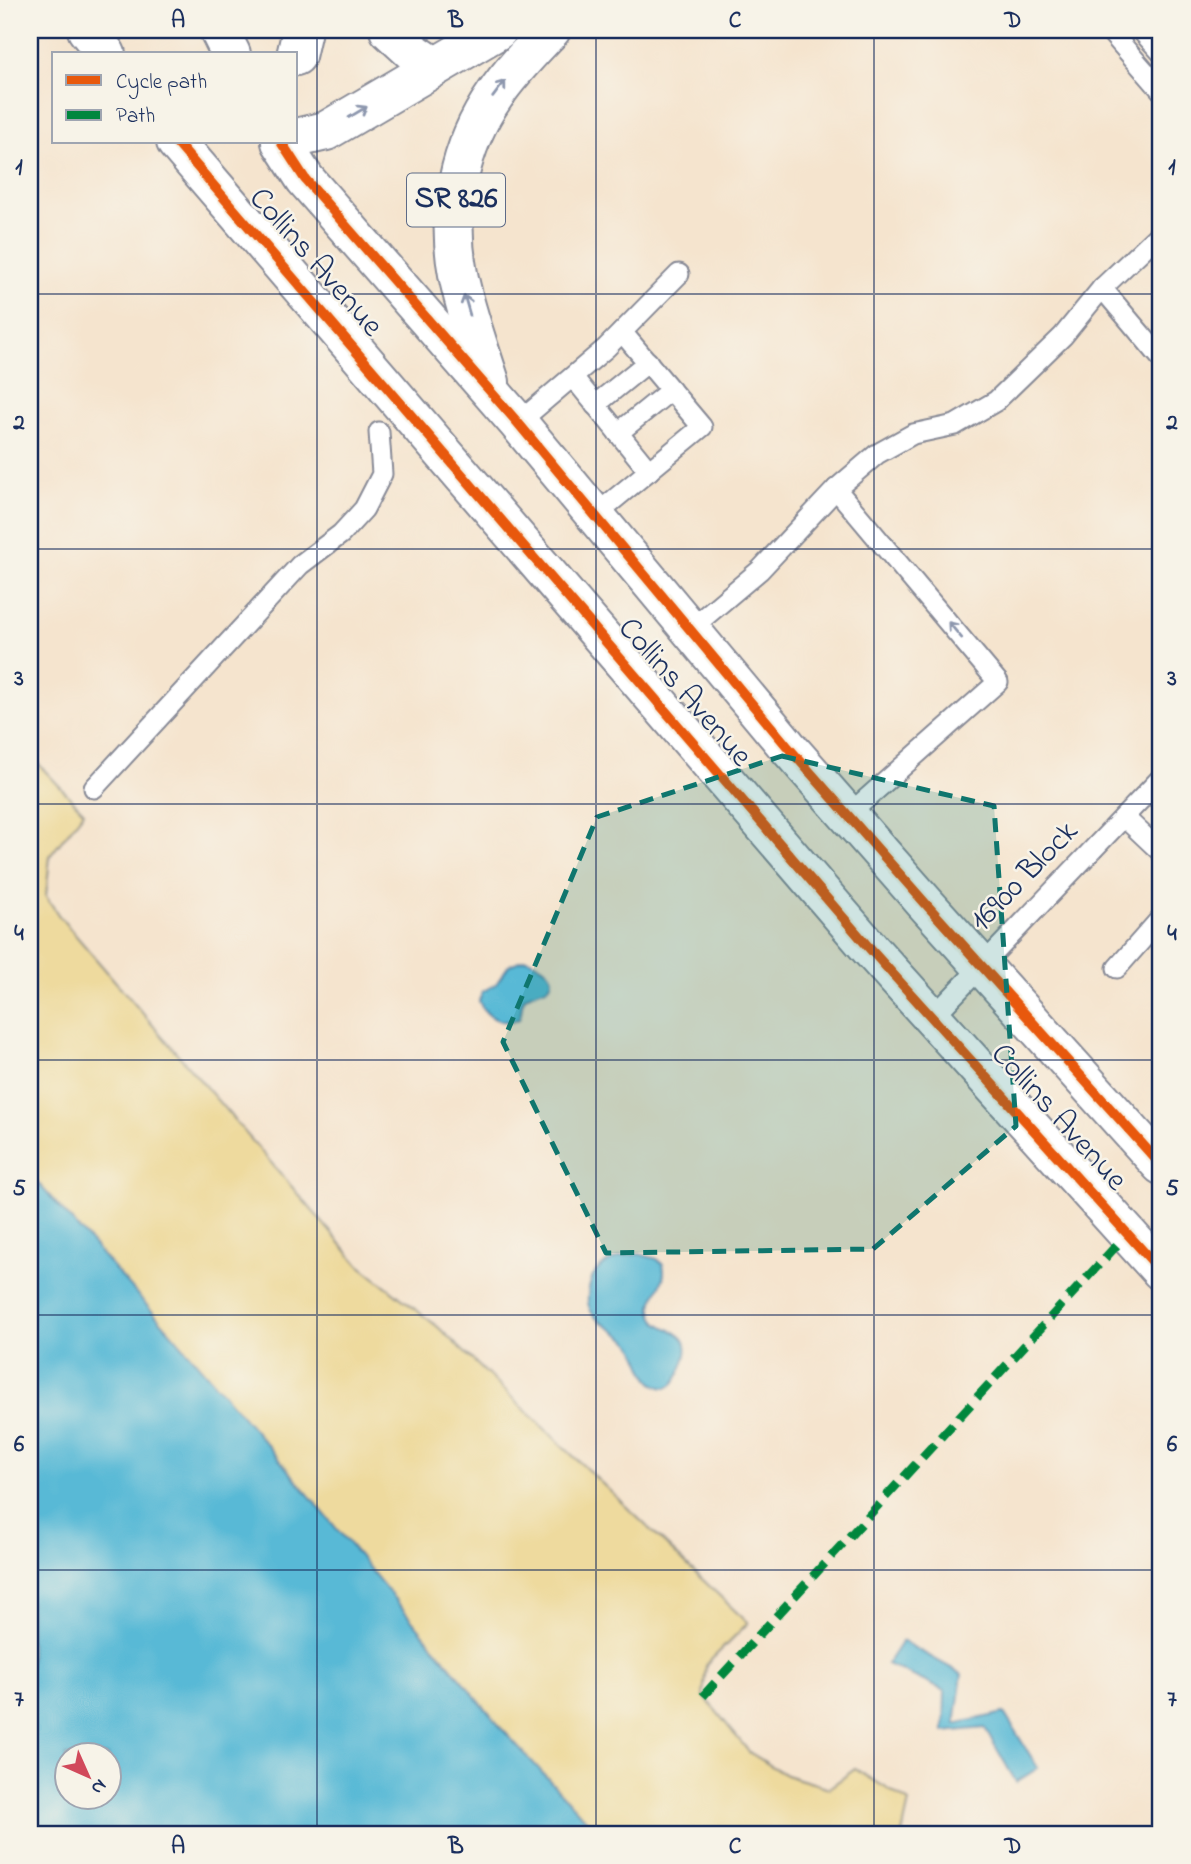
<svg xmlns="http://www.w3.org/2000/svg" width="1191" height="1864" font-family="'Indie Flower',sans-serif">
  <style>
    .sand { fill: #eeda9e; stroke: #84847e; stroke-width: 2 }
    .water { fill: #58b9d6; stroke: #3a749a; stroke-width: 2; fill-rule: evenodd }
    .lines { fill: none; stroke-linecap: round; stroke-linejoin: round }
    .service-casing { stroke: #888a96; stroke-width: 23 }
    .primary-casing { stroke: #888a96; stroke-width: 42 }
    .service { stroke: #fff; stroke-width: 19 }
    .primary { stroke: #fff; stroke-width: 38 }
    .quiet { stroke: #00873e; stroke-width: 9; stroke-dasharray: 18 9; stroke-linecap: butt }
    .cycleway-casing { stroke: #f7f3e8; stroke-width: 15 }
    .cycleway { stroke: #e8590c; stroke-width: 10 }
    .oneway { stroke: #8d97ae }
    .marked { fill: #0f766e; fill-opacity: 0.2; stroke: #0f766e; stroke-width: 5; stroke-dasharray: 14 9; stroke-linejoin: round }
    .grid { fill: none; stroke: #1b2f5e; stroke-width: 2; stroke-opacity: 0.55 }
    .labels { text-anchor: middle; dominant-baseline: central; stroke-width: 5; stroke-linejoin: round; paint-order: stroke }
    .shield { fill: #f7f3e8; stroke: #5d6a87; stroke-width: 2 }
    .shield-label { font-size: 30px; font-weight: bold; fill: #1b2f5e }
    .street-label { font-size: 32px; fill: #1b2f5e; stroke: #f7f3e8 }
    .neatline { fill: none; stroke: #1b2f5e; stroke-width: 2.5 }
    .grid-label { font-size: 23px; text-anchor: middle; font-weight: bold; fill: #1b2f5e }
  </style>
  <rect width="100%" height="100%" fill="#f7f3e8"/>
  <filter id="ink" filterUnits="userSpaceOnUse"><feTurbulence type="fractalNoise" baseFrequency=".0143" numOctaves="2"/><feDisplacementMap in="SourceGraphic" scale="14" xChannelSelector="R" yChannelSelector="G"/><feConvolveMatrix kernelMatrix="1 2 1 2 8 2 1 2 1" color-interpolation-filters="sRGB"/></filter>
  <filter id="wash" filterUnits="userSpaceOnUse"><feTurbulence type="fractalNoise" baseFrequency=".00686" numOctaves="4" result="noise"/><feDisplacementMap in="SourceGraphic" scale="28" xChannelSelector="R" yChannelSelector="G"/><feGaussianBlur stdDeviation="1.57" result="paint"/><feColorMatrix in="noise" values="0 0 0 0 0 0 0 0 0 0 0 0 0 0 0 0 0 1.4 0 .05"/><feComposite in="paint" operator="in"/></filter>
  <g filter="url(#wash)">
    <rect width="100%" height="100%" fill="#f5e4ce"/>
    <!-- sand -->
    <path class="sand" d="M 30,755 L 84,812 L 50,856 L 46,896 L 59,916 L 359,1265 L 438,1327 L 748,1623 L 706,1665 L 703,1695 L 749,1752 L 786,1775 L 829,1788 L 855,1769 L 909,1802 L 902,1834 L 599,1834 L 502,1729 L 279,1459 L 174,1336 L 30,1174 Z"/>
    <!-- water -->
    <g class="water">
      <path d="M 526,959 C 537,961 564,977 546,988 C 539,992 531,991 525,998 C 520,1004 523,1012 519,1019 C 503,1026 486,1018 479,1001 L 482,992 L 496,984 L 509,965 Z"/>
      <path d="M 30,1174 L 174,1336 L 279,1459 L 502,1729 L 599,1834 L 30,1834 ZM 66,1756 L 108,1756 L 108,1798 L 66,1798 Z"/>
      <path d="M 639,1254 L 657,1259 L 663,1265 C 668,1282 653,1291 652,1307 C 650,1338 702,1321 682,1367 C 678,1377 676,1385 666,1388 C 644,1386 644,1364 634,1348 C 621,1327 584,1325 588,1294 C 589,1287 591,1279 595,1273 C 606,1260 622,1255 639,1254 Z"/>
      <path d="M 902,1641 L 962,1674 L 955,1724 L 1004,1713 L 1038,1768 L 1016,1782 L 985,1728 L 944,1732 L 945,1691 L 887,1664 Z"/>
    </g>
  </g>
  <g filter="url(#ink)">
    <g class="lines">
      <!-- service casing -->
      <g class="service-casing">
        <g id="service">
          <path d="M 1109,30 L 1161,90"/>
          <path d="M 1141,30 L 1161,52"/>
          <path d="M 1161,232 L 1102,288 L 1161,358"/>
          <path d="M 573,377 L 649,471"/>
          <path d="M 595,405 L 648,362"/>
          <path d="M 518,423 L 606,348 L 679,274"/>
          <path d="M 618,433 L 671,390"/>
          <path d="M 836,489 L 998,682 L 848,815"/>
          <path d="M 594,516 L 702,427 L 622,332"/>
          <path d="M 689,630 L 760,570 L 836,489 L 877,454 L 913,434 L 955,425 L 996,401 L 1063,336 L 1102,288"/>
          <path d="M 94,788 L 300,565 L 341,534 L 364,509 L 382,474 L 379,432"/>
          <path d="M 1124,817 L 1161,852"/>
          <path d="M 1117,968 L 1161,918"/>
          <path d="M 932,1018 L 1161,778"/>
        </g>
      </g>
      <!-- primary casing -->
      <g class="primary-casing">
        <g id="primary">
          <path d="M 87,30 L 106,54"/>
          <path d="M 219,30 L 231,54"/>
          <path d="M 389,30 L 413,52 L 434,66"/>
          <path d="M 296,56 L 302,30"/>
          <path d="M 296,138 L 326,131 L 498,30"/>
          <path d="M 176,142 L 871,950 L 1161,1271"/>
          <path d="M 281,142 L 305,179 L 518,423 L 787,746 L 925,903 L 1161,1165"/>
          <path d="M 490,382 C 479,347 465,310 458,274 C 446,212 459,146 495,95 C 511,71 532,50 551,30"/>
        </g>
      </g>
      <!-- service -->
      <use href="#service" class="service"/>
      <!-- primary -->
      <use href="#primary" class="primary"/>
      <!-- quiet -->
      <path class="quiet" d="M 703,1696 L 1127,1234"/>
      <!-- cycleway casing -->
      <g class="cycleway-casing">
        <g id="cycleway">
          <path d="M 176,142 L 871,950 L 1161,1271"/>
          <path d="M 281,142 L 305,179 L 518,423 L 787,746 L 925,903 L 1161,1165"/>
        </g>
      </g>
      <!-- cycleway -->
      <use href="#cycleway" class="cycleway"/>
    </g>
    <!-- one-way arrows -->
    <defs><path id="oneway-shaft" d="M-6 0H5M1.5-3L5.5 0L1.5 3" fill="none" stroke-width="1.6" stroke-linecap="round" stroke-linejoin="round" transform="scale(1.75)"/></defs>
    <g class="oneway">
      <use href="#oneway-shaft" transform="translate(499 89) rotate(-53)"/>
      <use href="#oneway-shaft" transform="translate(358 112) rotate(-31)"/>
      <use href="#oneway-shaft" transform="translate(467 305) rotate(-106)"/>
      <use href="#oneway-shaft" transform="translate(955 630) rotate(-130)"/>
    </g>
  </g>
  <!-- marked area -->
  <path class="marked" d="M 782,756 L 994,806 L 1016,1126 L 873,1249 L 606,1253 L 503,1042 L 597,817 Z"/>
  <!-- grid -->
  <path class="grid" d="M 317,30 L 317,1834M 596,30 L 596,1834M 874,30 L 874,1834M 30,294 L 1161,294M 30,549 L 1161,549M 30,804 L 1161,804M 30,1060 L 1161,1060M 30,1315 L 1161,1315M 30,1570 L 1161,1570"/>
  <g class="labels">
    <!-- shield labels -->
    <rect class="shield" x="407" y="173.5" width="98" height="53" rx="5"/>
    <g class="shield-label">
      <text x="456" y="200">SR 826</text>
    </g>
    <!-- street labels -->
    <g class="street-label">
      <text transform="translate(315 263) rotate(49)">Collins Avenue</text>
      <text transform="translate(684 693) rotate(49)">Collins Avenue</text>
      <text transform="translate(1025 877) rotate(-46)">16900 Block</text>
      <text transform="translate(1058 1118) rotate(48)">Collins Avenue</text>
    </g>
  </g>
  <!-- margin -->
  <rect width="1191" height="1864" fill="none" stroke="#f7f3e8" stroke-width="77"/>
  <!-- legend -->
  <rect x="52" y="52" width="245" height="91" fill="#f7f3e8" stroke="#9fa5b1" stroke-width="2"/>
  <rect x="66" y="75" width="35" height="10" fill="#e8590c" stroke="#9fa5b1" stroke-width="2"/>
  <text x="116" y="88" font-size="21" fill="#1b2f5e">Cycle path</text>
  <rect x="66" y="110" width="35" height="10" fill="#00873e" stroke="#9fa5b1" stroke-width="2"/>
  <text x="116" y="122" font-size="21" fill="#1b2f5e">Path</text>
  <!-- north arrow -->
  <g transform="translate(88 1776) rotate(135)"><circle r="33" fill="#f7f3e8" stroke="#9fa5b1" stroke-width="2"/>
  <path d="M0-5L12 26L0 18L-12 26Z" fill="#d1495b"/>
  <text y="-10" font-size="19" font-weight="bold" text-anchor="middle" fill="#1b2f5e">N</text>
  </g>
  <rect x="38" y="38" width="1114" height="1788" class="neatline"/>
  <g class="grid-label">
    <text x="178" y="27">A</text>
    <text x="456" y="27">B</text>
    <text x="735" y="27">C</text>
    <text x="1013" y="27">D</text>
    <text x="19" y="174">1</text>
    <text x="1172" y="174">1</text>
    <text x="19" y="429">2</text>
    <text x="1172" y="429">2</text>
    <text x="19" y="685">3</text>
    <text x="1172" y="685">3</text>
    <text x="19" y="940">4</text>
    <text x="1172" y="940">4</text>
    <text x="19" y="1195">5</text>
    <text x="1172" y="1195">5</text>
    <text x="19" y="1451">6</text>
    <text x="1172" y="1451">6</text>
    <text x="19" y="1706">7</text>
    <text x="1172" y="1706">7</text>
    <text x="178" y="1853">A</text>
    <text x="456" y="1853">B</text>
    <text x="735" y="1853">C</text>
    <text x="1013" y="1853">D</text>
  </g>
</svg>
